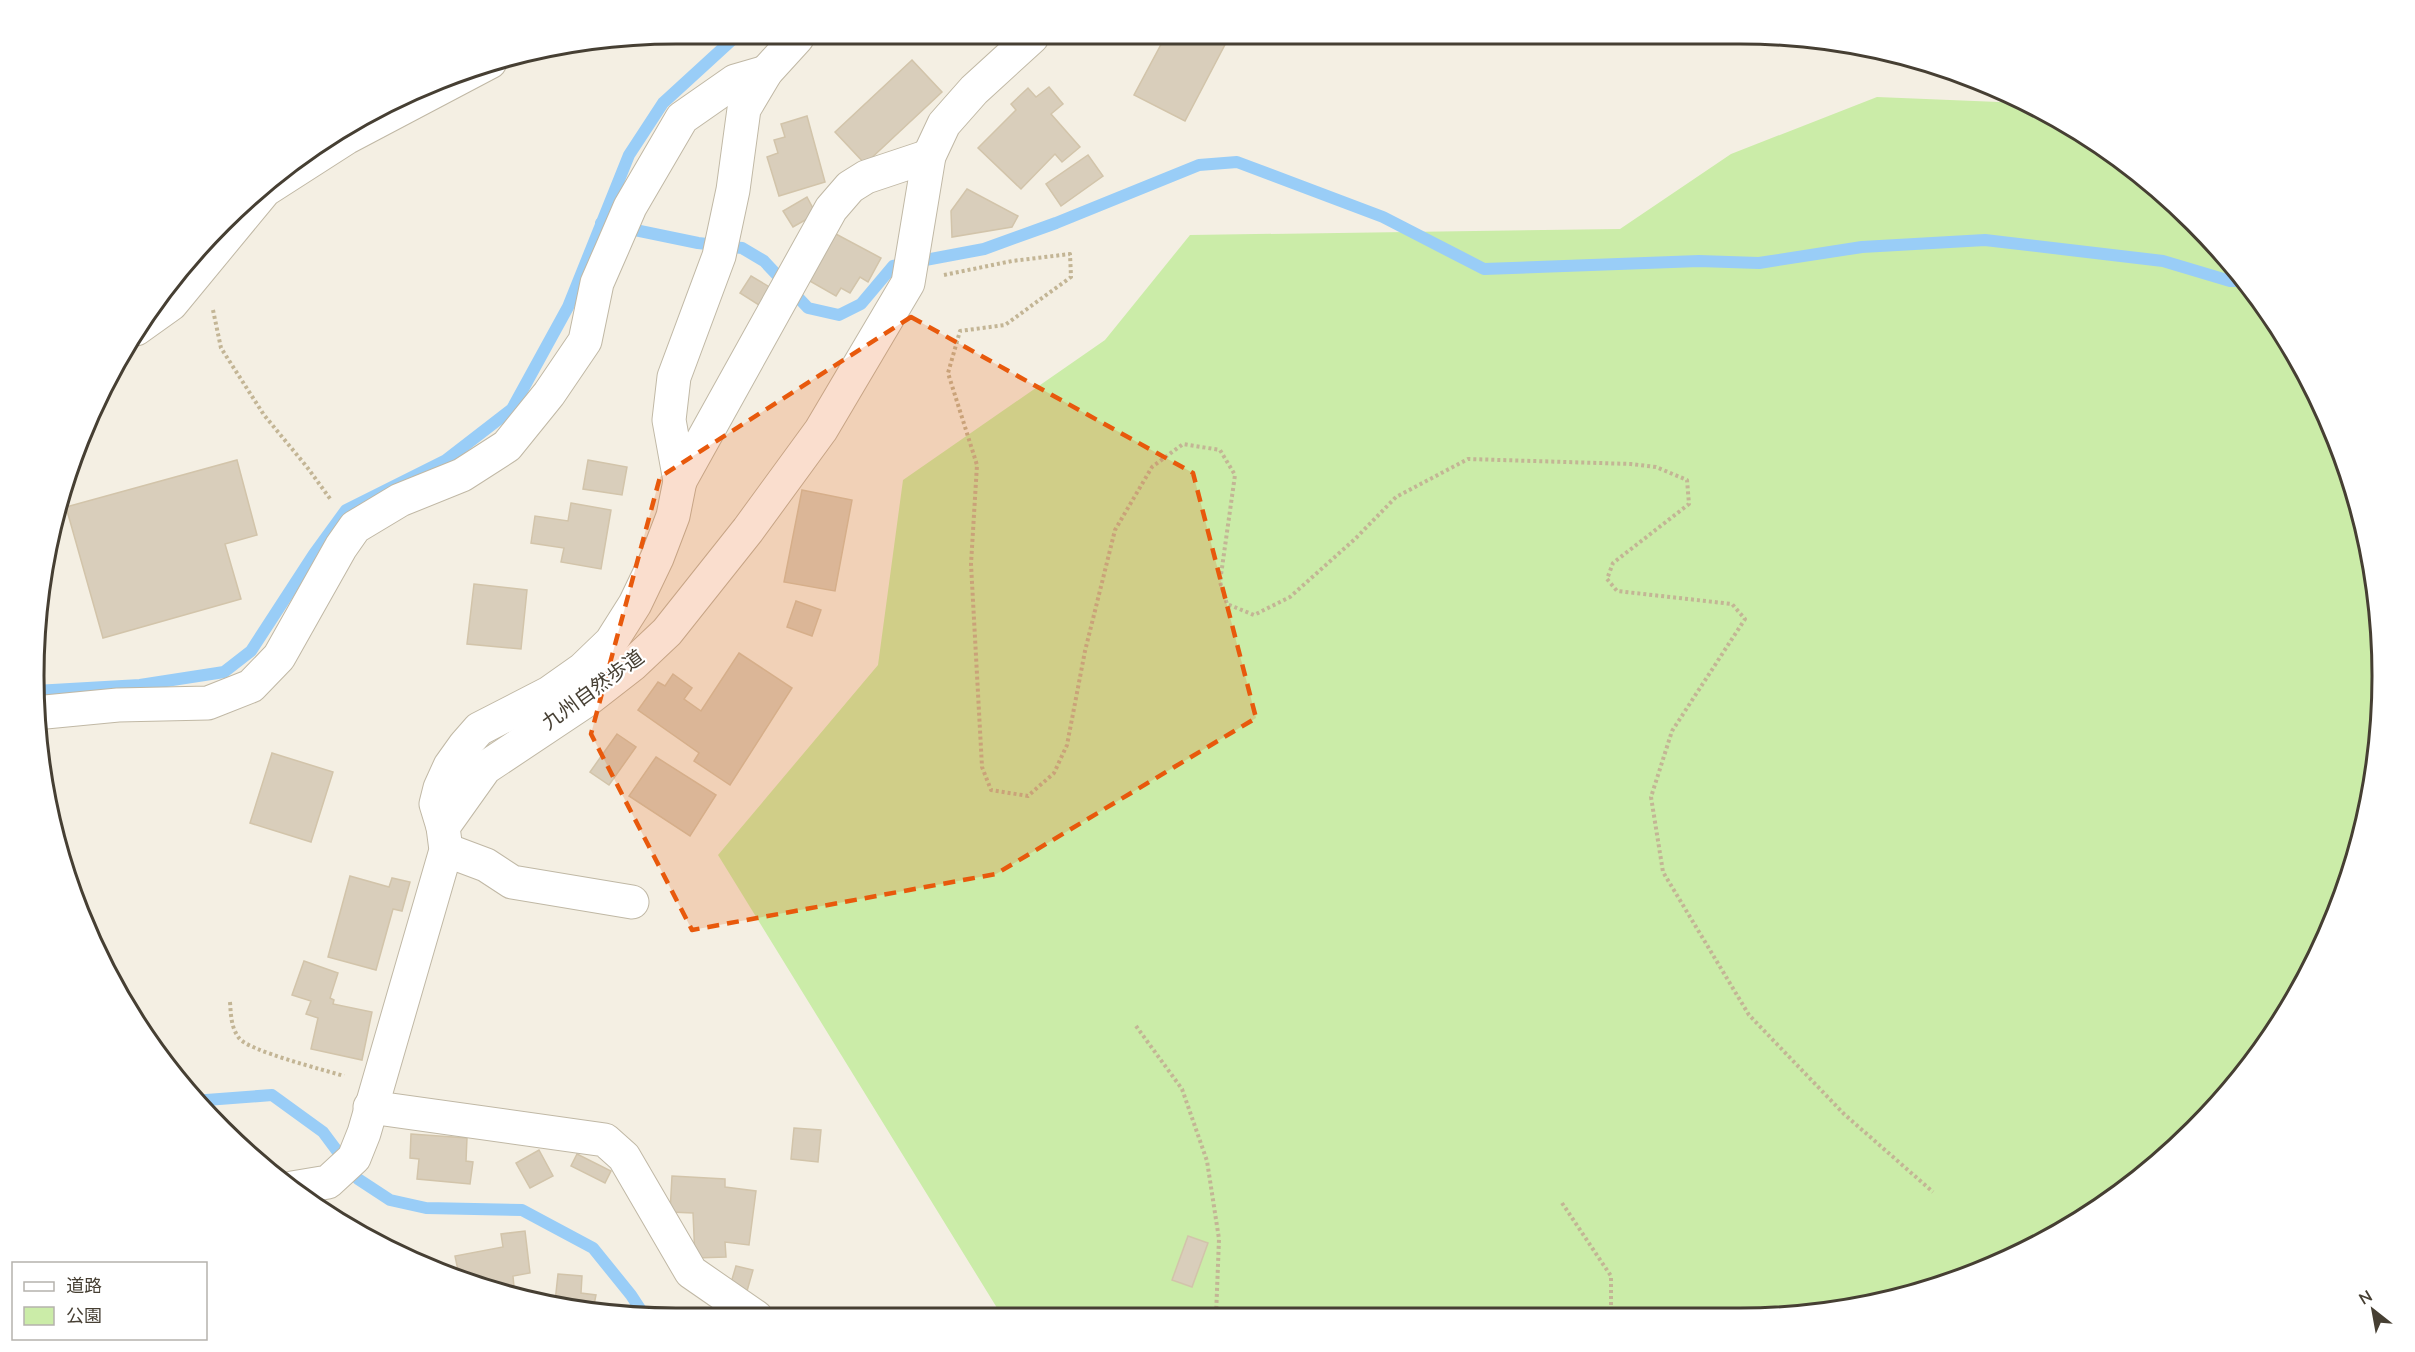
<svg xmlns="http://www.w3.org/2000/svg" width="2415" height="1352" font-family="'Nunito Sans','Noto Sans JP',sans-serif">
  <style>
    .green { fill: #cbeca8 }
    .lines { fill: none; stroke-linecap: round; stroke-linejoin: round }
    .stream { stroke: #99cdf7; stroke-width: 12 }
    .building { fill: #d9cebb; stroke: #d2c4aa; stroke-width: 1.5 }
    .minor-casing { stroke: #c0b8a5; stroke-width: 35 }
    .path { stroke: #c3b595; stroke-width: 4; stroke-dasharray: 3 3; stroke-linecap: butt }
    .minor { stroke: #fff; stroke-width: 33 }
    .marked { fill: #e8590c; fill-opacity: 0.2; stroke: #e8590c; stroke-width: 4.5; stroke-dasharray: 12 8; stroke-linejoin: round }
    .labels { text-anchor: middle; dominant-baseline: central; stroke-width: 4.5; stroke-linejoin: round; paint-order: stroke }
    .street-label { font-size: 20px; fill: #463f33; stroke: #fff }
    .rim { fill: none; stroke: #463f33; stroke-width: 3 }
  </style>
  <rect width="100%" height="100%" fill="#f4efe3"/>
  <!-- green -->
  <path class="green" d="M 1877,97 L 2023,103 L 2061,119 L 2163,193 L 2249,285 L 2316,392 L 2360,510 L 2381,634 L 2376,760 L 2348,883 L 2296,998 L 2194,1130 L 2096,1211 L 1946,1285 L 1823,1314 L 1002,1316 L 718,855 L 878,665 L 903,480 L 1105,340 L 1190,235 L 1620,229 L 1731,154 Z"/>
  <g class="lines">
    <!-- stream -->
    <g class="stream">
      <path d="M 601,223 L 698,243 L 742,248 L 764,261 L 808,308 L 839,315 L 861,304 L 893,266 L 984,249 L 1056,223 L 1199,165 L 1237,162 L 1383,217 L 1484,269 L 1699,261 L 1759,263 L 1862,247 L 1985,240 L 2163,261 L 2230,281 L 2246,281"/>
      <path d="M 35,691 L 140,685 L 224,672 L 251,651 L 314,554 L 346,510 L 446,460 L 512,409 L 568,307 L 629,155 L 663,103 L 734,38"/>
      <path d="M 193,1101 L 272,1095 L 323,1132 L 358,1179 L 390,1200 L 426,1208 L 522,1210 L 593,1248 L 631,1295 L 646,1318"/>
    </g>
  </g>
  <!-- building -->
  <g class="building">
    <path d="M 1165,37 L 1229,37 L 1185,121 L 1134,95 Z"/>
    <path d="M 912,60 L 942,92 L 865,164 L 835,132 Z"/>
    <path d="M 1049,87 L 1063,104 L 1051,114 L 1080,147 L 1062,162 L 1055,154 L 1021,189 L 978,148 L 1016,110 L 1011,104 L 1028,88 L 1036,97 Z"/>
    <path d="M 807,116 L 825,182 L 779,196 L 767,157 L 778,153 L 774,140 L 785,137 L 781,124 Z"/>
    <path d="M 1088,155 L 1103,176 L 1061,206 L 1046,184 Z"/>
    <path d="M 967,189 L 1018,216 L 1012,227 L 952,237 L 951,211 Z"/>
    <path d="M 807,197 L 816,214 L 793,227 L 783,211 Z"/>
    <path d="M 834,233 L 881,258 L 868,282 L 860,277 L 850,293 L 841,288 L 836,296 L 808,280 Z"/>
    <path d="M 751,276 L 773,289 L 762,307 L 740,293 Z"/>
    <path d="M 237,460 L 257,535 L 225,544 L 241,599 L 103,638 L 66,507 Z"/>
    <path d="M 588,460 L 627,467 L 622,495 L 583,489 Z"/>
    <path d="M 802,490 L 852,500 L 835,591 L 784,582 Z"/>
    <path d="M 571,503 L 611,510 L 601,569 L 561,562 L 564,548 L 531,543 L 535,516 L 568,521 Z"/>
    <path d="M 474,584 L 527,590 L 521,649 L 467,644 Z"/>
    <path d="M 796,601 L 821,610 L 812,636 L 787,627 Z"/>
    <path d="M 739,653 L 792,688 L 730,785 L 694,761 L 699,753 L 638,710 L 658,682 L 665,686 L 673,674 L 692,688 L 684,699 L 701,711 Z"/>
    <path d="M 617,734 L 636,747 L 609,785 L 590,772 Z"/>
    <path d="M 272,753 L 333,772 L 311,842 L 250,823 Z"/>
    <path d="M 656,757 L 716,795 L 690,836 L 629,796 Z"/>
    <path d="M 350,876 L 389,887 L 392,878 L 410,882 L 402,911 L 393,909 L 376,970 L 328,957 Z"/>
    <path d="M 304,961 L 338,973 L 330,998 L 334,1000 L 333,1004 L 372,1012 L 362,1060 L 311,1049 L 318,1018 L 306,1014 L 311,1001 L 292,995 Z"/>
    <path d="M 794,1128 L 821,1130 L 818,1162 L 791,1159 Z"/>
    <path d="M 411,1134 L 467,1138 L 466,1161 L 473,1162 L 470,1184 L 417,1179 L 419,1159 L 410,1158 Z"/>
    <path d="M 539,1150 L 553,1176 L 530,1188 L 516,1163 Z"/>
    <path d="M 577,1154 L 611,1171 L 605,1183 L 571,1166 Z"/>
    <path d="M 672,1176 L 725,1179 L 725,1187 L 756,1191 L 749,1245 L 725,1242 L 726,1257 L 695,1258 L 693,1213 L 670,1212 Z"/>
    <path d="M 525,1231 L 530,1273 L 513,1276 L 514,1287 L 494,1290 L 487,1288 L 486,1281 L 468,1284 L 460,1280 L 455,1256 L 503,1247 L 501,1234 Z"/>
    <path d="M 1188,1236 L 1208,1243 L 1192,1287 L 1172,1280 Z"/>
    <path d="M 736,1266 L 753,1270 L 747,1291 L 730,1286 Z"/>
    <path d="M 558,1274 L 582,1276 L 581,1293 L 596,1295 L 593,1310 L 555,1302 Z"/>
  </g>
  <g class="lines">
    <!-- minor casing -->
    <g class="minor-casing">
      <g id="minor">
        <path d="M 136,329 L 171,304 L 265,190 L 346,138 L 490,62"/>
        <path d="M 680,481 L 831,209 L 850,187 L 866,177 L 929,156"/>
        <path d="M 35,713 L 118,705 L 208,703 L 251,686 L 279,657 L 341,547 L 355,527 L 400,500 L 462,475 L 507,446 L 549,394 L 585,341 L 597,283 L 611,251 L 630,207 L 682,118 L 735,81 L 766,72"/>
        <path d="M 443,827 L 436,804 L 440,788 L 450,766 L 465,745 L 479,729 L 549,693 L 583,669 L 611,642 L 635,604 L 657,558 L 673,516 L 680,481 L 669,420 L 674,377 L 719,256 L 733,190 L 744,109 L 766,72 L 797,38"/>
        <path d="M 446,850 L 486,865 L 512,882 L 632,902"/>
        <path d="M 370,1107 L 605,1140 L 624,1157 L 691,1272 L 756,1317"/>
        <path d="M 292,1188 L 328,1182 L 354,1158 L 364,1133 L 446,850 L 443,827 L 485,768 L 587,700 L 632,665 L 667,632 L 748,530 L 821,430 L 908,283 L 929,156 L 944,124 L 974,90 L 1032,37"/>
      </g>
    </g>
    <!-- path -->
    <g class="path">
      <path d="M 944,275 L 1012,261 L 1070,254 L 1071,277 L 1005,325 L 960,331 L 948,373 L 977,465 L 971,564 L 982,767 L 991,790 L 1028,796 L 1054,773 L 1067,745 L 1085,651 L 1115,530 L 1152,467 L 1183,444 L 1220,450 L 1235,475 L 1220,582 L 1227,604 L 1254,615 L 1290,597 L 1355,539 L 1396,497 L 1468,459 L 1631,464 L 1656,467 L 1687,480 L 1689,504 L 1613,563 L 1607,579 L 1617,591 L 1732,604 L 1745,619 L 1672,731 L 1651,797 L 1663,872 L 1749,1015 L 1844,1114 L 1933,1192"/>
      <path d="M 213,310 L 221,348 L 264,415 L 307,467 L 331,500"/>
      <path d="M 230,1002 C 231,1016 231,1027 239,1038 C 248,1051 325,1070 344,1076"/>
      <path d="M 1136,1026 L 1182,1089 L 1207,1161 L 1219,1239 L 1216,1316"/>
      <path d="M 1562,1203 L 1611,1276 L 1611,1314"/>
      <path d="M 1405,1315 L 1436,1315"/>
    </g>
    <!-- minor -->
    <use href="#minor" class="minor"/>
  </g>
  <!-- marked area -->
  <path class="marked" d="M 911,317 L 1193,473 L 1256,718 L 996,874 L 692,930 L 591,734 L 660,477 Z"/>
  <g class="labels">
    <!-- street labels -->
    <g class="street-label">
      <text transform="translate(593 690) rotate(-36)">九州自然歩道</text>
    </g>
  </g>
  <!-- crop -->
  <path d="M0 0H2415V1352H0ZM676 44H1740A632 632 0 0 1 2372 676V676A632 632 0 0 1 1740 1308H676A632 632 0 0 1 44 676V676A632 632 0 0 1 676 44Z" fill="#fff" fill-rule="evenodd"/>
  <path class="rim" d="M676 44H1740A632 632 0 0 1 2372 676V676A632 632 0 0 1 1740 1308H676A632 632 0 0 1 44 676V676A632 632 0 0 1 676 44Z"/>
  <!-- legend -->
  <rect x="12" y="1262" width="195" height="78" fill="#ffffff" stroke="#b5b2ad" stroke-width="1.5"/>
  <rect x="24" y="1282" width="30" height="9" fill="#ffffff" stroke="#b5b2ad" stroke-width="1.5"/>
  <text x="66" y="1292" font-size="18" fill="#463f33">道路</text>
  <rect x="24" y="1307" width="30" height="18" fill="#cbeca8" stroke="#b5b2ad" stroke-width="1.5"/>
  <text x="66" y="1322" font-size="18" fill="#463f33">公園</text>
  <!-- north arrow -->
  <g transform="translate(2373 1310) rotate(329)" stroke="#ffffff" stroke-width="4.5" paint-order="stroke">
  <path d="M0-4.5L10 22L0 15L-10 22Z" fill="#463f33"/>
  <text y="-9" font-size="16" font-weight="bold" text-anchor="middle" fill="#463f33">N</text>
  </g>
</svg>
